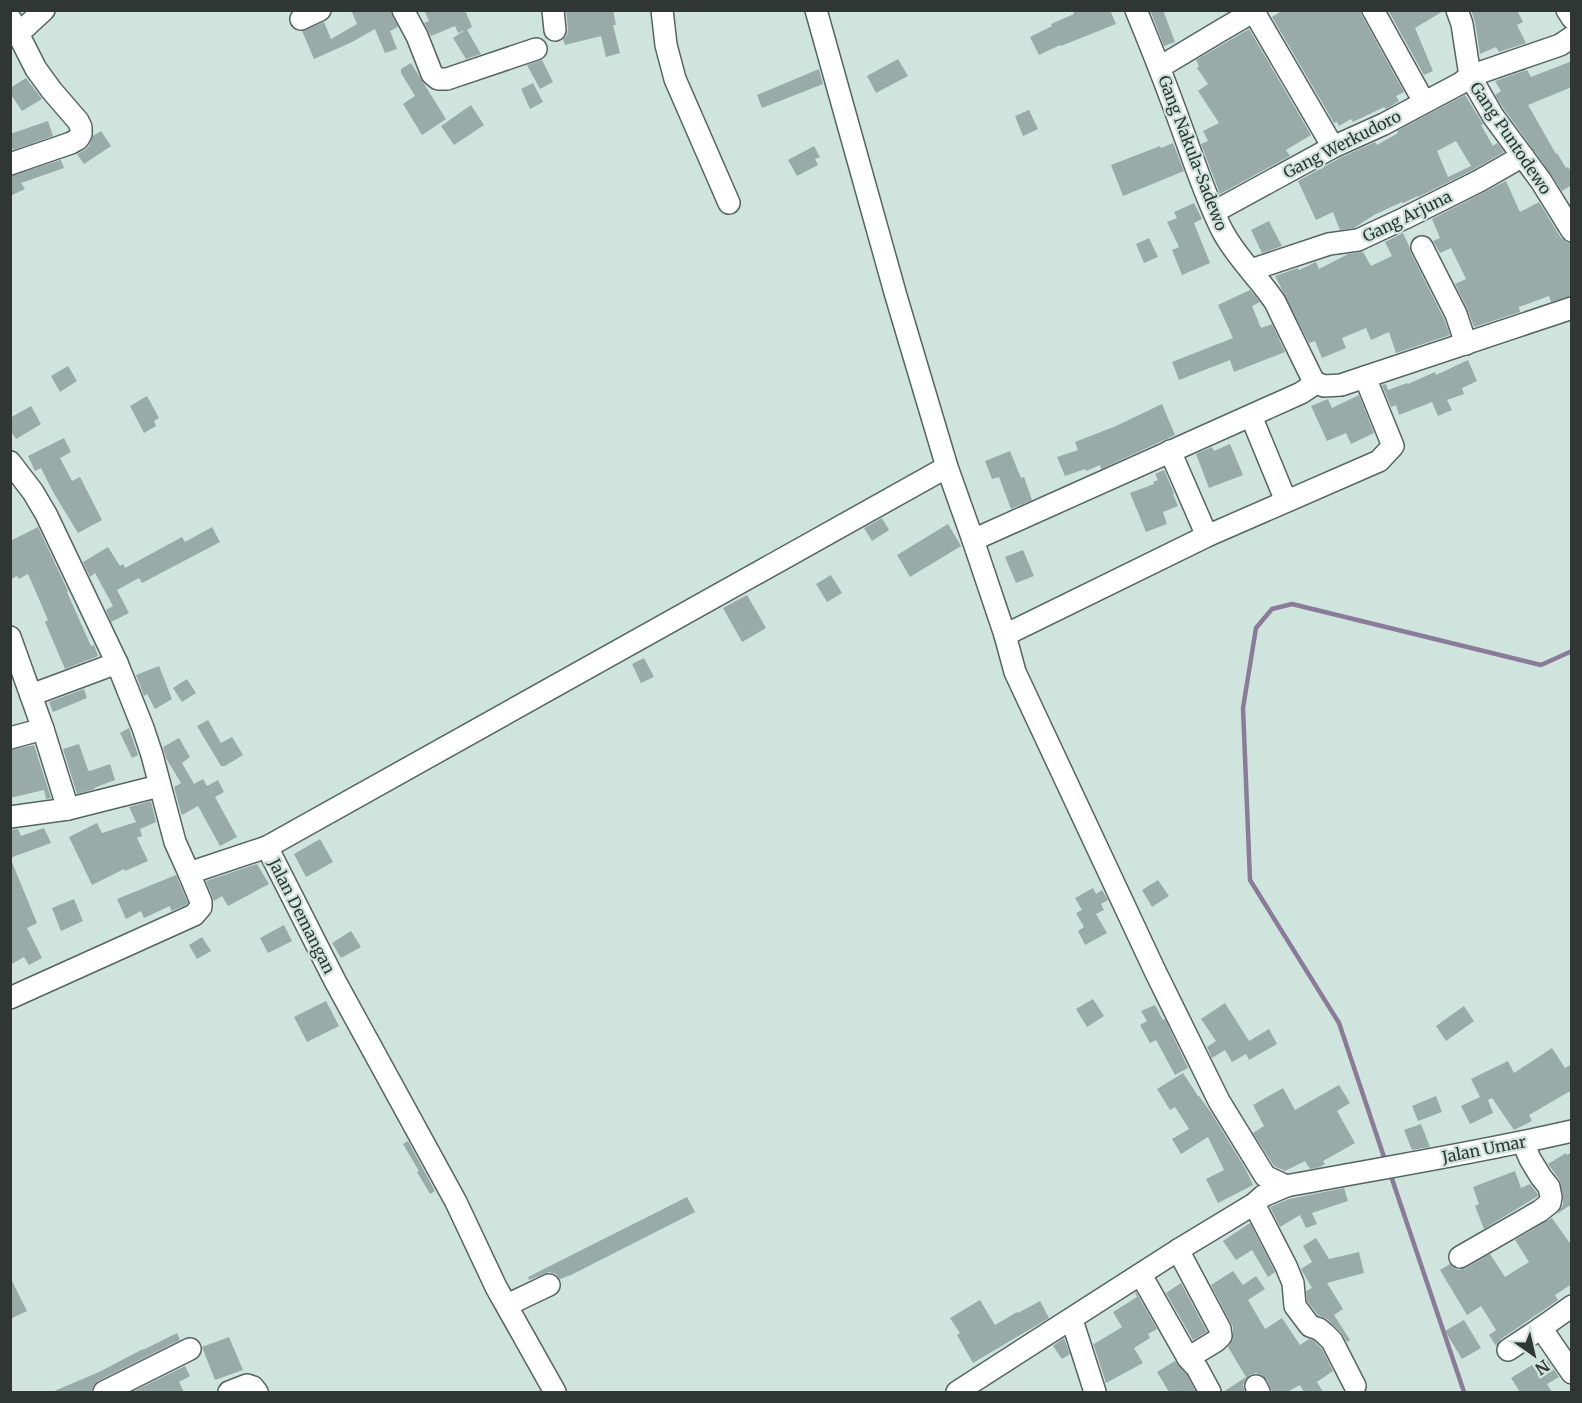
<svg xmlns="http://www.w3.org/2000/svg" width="1582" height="1403" font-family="Merriweather,serif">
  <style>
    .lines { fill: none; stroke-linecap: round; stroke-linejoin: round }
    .stream { stroke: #8a7c99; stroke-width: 4.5 }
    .building { fill: #99aba6; fill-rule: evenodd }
    .minor-casing { stroke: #546561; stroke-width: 24 }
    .minor { stroke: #fff; stroke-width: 21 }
    .labels { text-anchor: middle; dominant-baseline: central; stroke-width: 4.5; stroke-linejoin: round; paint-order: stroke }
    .street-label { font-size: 16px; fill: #2f3634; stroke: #d0e4de }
  </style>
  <rect width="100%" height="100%" fill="#d0e4de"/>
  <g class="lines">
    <!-- stream -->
    <g class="stream">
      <path d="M 1386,1163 L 1339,1023 L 1250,880 L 1243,708 L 1256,628 L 1272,609 L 1292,604 L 1541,665 L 1572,651"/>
      <path d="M 1390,1173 L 1464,1392"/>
    </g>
  </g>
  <!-- building -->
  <g class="building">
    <path d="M 351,10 L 390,10 L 398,27 L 390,31 L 397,49 L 385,53 L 375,29 L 352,42 L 314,59 L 302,31 L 324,22 L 331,39 L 357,24 Z"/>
    <path d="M 424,10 L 465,10 L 472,27 L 467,30 L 481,54 L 466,59 L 453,38 L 465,30 L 458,33 L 455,26 L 431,36 L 424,23 L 429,21 Z"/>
    <path d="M 566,10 L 613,10 L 616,25 L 613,25 L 620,53 L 606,57 L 601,36 L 565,45 L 563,39 L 567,35 L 568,29 Z"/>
    <path d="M 1073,10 L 1110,10 L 1116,24 L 1061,46 L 1060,45 L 1039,55 L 1030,37 L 1052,26 L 1051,24 L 1074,14 Z"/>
    <path d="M 1150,10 L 1163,10 L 1175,42 L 1164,46 Z"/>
    <path d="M 1283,10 L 1360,10 L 1362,16 L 1404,92 L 1396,96 L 1399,101 L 1386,109 L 1384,107 L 1353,122 L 1351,119 L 1339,126 L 1337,122 L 1334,123 L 1272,17 Z"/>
    <path d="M 1388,10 L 1445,10 L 1415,28 L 1433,71 L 1424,75 Z"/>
    <path d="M 1471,10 L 1517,10 L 1523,22 L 1517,25 L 1526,43 L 1499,52 L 1496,47 L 1480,54 L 1475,22 Z"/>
    <path d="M 1249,29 L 1311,135 L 1286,150 L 1290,156 L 1220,194 L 1201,144 L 1208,141 L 1203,131 L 1219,123 L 1198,91 L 1208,84 L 1197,68 L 1199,66 L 1196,60 Z"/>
    <path d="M 898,59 L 908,76 L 876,93 L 867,76 Z"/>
    <path d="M 542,60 L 553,82 L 540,89 L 527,65 Z"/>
    <path d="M 1572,61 L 1572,87 L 1528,105 L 1556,154 L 1557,153 L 1566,168 L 1568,167 L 1572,173 L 1572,185 L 1562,191 L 1551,174 L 1504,109 L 1495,95 L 1501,91 L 1495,81 L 1527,70 L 1531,77 Z"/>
    <path d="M 411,63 L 446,119 L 422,135 L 403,104 L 415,96 L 401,73 L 401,69 Z"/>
    <path d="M 819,69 L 823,84 L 762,108 L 757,95 Z"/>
    <path d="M 26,78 L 42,99 L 22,111 L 10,93 L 10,88 Z"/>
    <path d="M 533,83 L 543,102 L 530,109 L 521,89 Z"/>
    <path d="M 1465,95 L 1483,124 L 1481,125 L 1493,146 L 1497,143 L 1504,152 L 1473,170 L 1418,197 L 1418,196 L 1403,203 L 1402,202 L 1374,215 L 1354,228 L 1340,230 L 1333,212 L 1316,220 L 1298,181 L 1340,158 L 1375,142 L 1377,145 L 1398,133 L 1397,131 ZM 1456,141 L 1471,166 L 1448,177 L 1437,151 Z"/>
    <path d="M 471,105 L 484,125 L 454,145 L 441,126 Z"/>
    <path d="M 1029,110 L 1038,129 L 1023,136 L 1015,116 Z"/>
    <path d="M 48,121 L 53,136 L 13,150 L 10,143 L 10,134 Z"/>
    <path d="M 101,131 L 111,146 L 84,164 L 77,154 L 85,150 L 89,146 L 93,136 Z"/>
    <path d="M 1173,143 L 1184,171 L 1123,196 L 1111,165 L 1160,146 L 1161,148 Z"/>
    <path d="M 814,146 L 820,157 L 815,159 L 818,165 L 797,176 L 788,160 Z"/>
    <path d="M 61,160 L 64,168 L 21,183 L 25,189 L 10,196 L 10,176 Z"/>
    <path d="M 1506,181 L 1520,212 L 1539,202 L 1561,238 L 1566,242 L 1572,244 L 1572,296 L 1551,302 L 1549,296 L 1519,307 L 1520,312 L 1474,327 L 1467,308 L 1455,284 L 1466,279 L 1451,248 L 1440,253 L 1433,241 L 1440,238 L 1432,219 Z"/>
    <path d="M 1194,203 L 1202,219 L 1194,223 L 1210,263 L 1182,275 L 1172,250 L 1179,247 L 1167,222 L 1177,218 L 1174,212 Z"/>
    <path d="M 1269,221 L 1282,246 L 1262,253 L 1251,230 Z"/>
    <path d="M 1403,233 L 1409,246 L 1411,253 L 1444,319 L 1450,335 L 1396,353 L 1389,332 L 1371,340 L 1366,328 L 1342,338 L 1346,348 L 1322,358 L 1315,341 L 1309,343 L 1275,276 L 1298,268 L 1299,270 L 1316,262 L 1319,269 L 1348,254 L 1363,252 L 1371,266 L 1392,256 L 1385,242 Z"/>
    <path d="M 1149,238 L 1158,257 L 1144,263 L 1136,244 Z"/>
    <path d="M 1250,290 L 1260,302 L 1252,306 L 1261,328 L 1272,324 L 1285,352 L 1234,372 L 1230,360 L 1179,380 L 1172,362 L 1233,338 L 1218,305 Z"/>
    <path d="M 1468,360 L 1477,381 L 1462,388 L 1464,394 L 1447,400 L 1452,410 L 1438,416 L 1432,402 L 1399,415 L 1396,405 L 1391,407 L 1382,385 L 1386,384 L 1388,390 L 1407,383 L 1408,384 L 1435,372 L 1436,375 Z"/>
    <path d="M 68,366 L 77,381 L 60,392 L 51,376 Z"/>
    <path d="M 1359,395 L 1374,433 L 1351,444 L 1346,433 L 1327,441 L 1311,406 L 1328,399 L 1332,408 Z"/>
    <path d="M 147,396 L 159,418 L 154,421 L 156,426 L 144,433 L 130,406 Z"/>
    <path d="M 1162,404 L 1175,435 L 1101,469 L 1100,465 L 1086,471 L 1085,469 L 1065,476 L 1057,457 L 1078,450 L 1075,442 L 1116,426 Z"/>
    <path d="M 31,406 L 41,424 L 16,439 L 10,430 L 10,418 Z"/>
    <path d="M 64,438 L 71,452 L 60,458 L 72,481 L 80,477 L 102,520 L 78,533 L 53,492 L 41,468 L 35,471 L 28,456 Z"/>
    <path d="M 1230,444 L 1243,475 L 1209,488 L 1196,454 L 1212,447 L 1214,451 Z"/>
    <path d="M 1010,451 L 1021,478 L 1024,477 L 1032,500 L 1011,509 L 999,477 L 992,479 L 985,461 Z"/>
    <path d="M 1164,470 L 1174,493 L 1173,494 L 1178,506 L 1163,512 L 1167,524 L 1146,532 L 1130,493 L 1154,484 L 1153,482 L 1158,480 L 1155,474 Z"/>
    <path d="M 882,518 L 889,530 L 872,541 L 864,528 Z"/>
    <path d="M 948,524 L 961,546 L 910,577 L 897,555 Z"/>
    <path d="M 38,527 L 68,591 L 67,592 L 91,646 L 94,645 L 98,656 L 65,669 L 45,622 L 48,620 L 28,574 L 19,579 L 17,576 L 10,580 L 10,541 Z"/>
    <path d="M 212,527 L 220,542 L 142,583 L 139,578 L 117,590 L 129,613 L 111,622 L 106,610 L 113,606 L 95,573 L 90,577 L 83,562 L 108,547 L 120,566 L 123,564 L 125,568 L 182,537 L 185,542 Z"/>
    <path d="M 1023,550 L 1034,576 L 1016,583 L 1005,557 Z"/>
    <path d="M 831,575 L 842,593 L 827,602 L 816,584 Z"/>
    <path d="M 747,595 L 766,628 L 742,642 L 723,608 Z"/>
    <path d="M 644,658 L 654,677 L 641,683 L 632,664 Z"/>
    <path d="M 159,666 L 172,699 L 155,709 L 147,694 L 144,696 L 136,675 Z"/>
    <path d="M 187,679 L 196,693 L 182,702 L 173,688 Z"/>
    <path d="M 84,689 L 87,698 L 53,712 L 49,702 Z"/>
    <path d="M 208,720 L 221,743 L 232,737 L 243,755 L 225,766 L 221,766 L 197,726 Z"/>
    <path d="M 129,728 L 138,755 L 132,758 L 120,733 Z"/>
    <path d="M 179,738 L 190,757 L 182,763 L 194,784 L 203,779 L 207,786 L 218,780 L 224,792 L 215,797 L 237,837 L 220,846 L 198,806 L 182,815 L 181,813 L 174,787 L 181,783 L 166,758 L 163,747 Z"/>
    <path d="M 79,744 L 88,770 L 90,771 L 110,764 L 115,780 L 94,788 L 95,789 L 77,794 L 63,749 Z"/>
    <path d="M 34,745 L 51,798 L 46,799 L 44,790 L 10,798 L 10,750 Z"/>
    <path d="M 151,801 L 156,822 L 140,829 L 142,836 L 137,838 L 148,861 L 125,871 L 124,869 L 92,885 L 69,837 L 97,823 L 102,833 L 136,822 L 129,807 Z"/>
    <path d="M 44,828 L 51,843 L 10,858 L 10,830 L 18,829 L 21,836 Z"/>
    <path d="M 320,839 L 333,862 L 306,877 L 294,854 Z"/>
    <path d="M 11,860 L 37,923 L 27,928 L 42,958 L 29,965 L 24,957 L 10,965 Z"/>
    <path d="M 257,864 L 269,884 L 228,906 L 222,896 L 214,901 L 206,881 Z"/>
    <path d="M 176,875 L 188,903 L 186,905 L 171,911 L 170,906 L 144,918 L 141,911 L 126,919 L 117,899 Z"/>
    <path d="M 1158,880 L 1169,896 L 1152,907 L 1142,890 Z"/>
    <path d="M 1093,888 L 1096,894 L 1102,890 L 1108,900 L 1101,904 L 1104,910 L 1096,914 L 1107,933 L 1085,945 L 1078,931 L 1084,927 L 1076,913 L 1082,910 L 1075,898 Z"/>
    <path d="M 74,899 L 83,921 L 61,931 L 52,908 Z"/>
    <path d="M 284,925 L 292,941 L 268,953 L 260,938 Z"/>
    <path d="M 351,931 L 361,947 L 341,958 L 332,943 Z"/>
    <path d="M 202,937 L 211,951 L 197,959 L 189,945 Z"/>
    <path d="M 1093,999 L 1104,1016 L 1087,1027 L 1076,1009 Z"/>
    <path d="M 326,1001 L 339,1026 L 307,1042 L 294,1017 Z"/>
    <path d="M 1225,1003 L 1249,1041 L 1269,1029 L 1277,1044 L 1249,1060 L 1246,1054 L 1232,1062 L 1225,1050 L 1212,1058 L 1207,1047 L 1216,1041 L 1201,1019 Z"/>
    <path d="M 1155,1005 L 1163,1020 L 1165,1019 L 1188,1068 L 1175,1075 L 1156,1040 L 1150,1043 L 1140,1025 L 1147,1021 L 1141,1011 Z"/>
    <path d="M 1464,1006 L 1474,1021 L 1446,1041 L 1436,1026 Z"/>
    <path d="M 1552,1048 L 1565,1068 L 1572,1064 L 1572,1090 L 1529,1115 L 1532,1121 L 1514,1130 L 1492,1098 L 1488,1100 L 1493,1113 L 1470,1124 L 1461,1106 L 1480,1097 L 1471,1079 L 1508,1061 L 1514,1073 Z"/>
    <path d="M 1183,1073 L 1198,1096 L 1199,1096 L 1212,1114 L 1246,1170 L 1253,1185 L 1218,1203 L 1206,1179 L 1224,1170 L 1208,1137 L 1181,1154 L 1172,1139 L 1189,1129 L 1175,1107 L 1170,1110 L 1157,1089 Z"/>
    <path d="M 1339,1085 L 1350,1103 L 1337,1111 L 1355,1143 L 1323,1161 L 1325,1164 L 1320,1167 L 1310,1169 L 1305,1161 L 1285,1171 L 1274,1166 L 1253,1133 L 1264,1126 L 1253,1105 L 1283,1088 L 1295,1110 Z"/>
    <path d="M 1436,1096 L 1442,1112 L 1418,1121 L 1412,1106 Z"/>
    <path d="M 1421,1124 L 1430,1147 L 1412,1150 L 1404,1130 Z"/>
    <path d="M 408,1141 L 435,1191 L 430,1194 L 417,1172 L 419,1171 L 403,1144 Z"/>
    <path d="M 1572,1152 L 1572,1204 L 1557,1214 L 1563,1205 L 1563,1194 L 1559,1179 L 1548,1164 L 1566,1153 L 1567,1155 Z"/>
    <path d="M 1515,1171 L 1521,1188 L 1530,1184 L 1537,1193 L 1538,1196 L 1484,1229 L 1475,1206 L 1479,1204 L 1473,1187 Z"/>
    <path d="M 1344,1188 L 1348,1201 L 1312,1213 L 1317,1224 L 1306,1228 L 1300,1215 L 1280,1227 L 1270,1207 L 1289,1199 Z"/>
    <path d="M 687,1197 L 695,1212 L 571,1275 L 560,1279 L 556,1274 L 549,1272 L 529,1280 L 528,1277 Z"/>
    <path d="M 1552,1218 L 1572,1246 L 1572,1284 L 1555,1295 L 1558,1300 L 1501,1339 L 1496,1346 L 1489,1335 L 1496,1330 L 1481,1306 L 1467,1315 L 1440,1270 L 1450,1264 L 1454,1268 L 1459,1270 L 1466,1268 L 1490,1254 L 1505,1277 L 1529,1262 L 1515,1240 Z"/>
    <path d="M 1250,1223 L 1275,1272 L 1268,1277 L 1252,1250 L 1236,1260 L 1223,1241 Z"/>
    <path d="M 1316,1238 L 1329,1259 L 1359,1252 L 1364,1273 L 1327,1283 L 1343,1309 L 1334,1315 L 1350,1340 L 1347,1342 L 1341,1332 L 1327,1319 L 1318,1315 L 1307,1301 L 1306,1291 L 1312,1288 L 1301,1269 L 1312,1262 L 1303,1246 Z"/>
    <path d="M 1233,1271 L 1243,1285 L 1256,1276 L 1265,1289 L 1248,1300 L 1265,1329 L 1282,1318 L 1300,1345 L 1309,1339 L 1313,1340 L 1322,1349 L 1333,1371 L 1317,1382 L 1323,1392 L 1304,1392 L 1300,1385 L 1287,1392 L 1272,1392 L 1267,1380 L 1262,1375 L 1256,1373 L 1250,1375 L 1245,1380 L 1243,1386 L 1245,1392 L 1223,1392 L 1246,1377 L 1228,1347 L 1233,1340 L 1233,1327 L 1211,1285 Z"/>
    <path d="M 10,1277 L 27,1311 L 10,1319 Z"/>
    <path d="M 1181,1283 L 1207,1332 L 1193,1340 L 1166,1293 Z"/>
    <path d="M 1136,1292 L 1157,1329 L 1148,1334 L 1150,1338 L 1134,1348 L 1143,1363 L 1106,1383 L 1093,1343 L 1094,1344 L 1122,1327 L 1113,1312 L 1137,1297 L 1135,1293 Z"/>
    <path d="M 980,1300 L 995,1325 L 1017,1312 L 1018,1313 L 1040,1301 L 1049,1318 L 973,1363 L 957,1335 L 960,1333 L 950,1318 Z"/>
    <path d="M 1464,1320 L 1481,1348 L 1462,1359 L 1445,1331 Z"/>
    <path d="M 177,1333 L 180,1340 L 98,1381 L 93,1386 L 91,1392 L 52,1392 L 99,1372 L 143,1349 L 143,1350 Z"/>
    <path d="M 229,1337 L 243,1370 L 215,1380 L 202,1347 Z"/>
    <path d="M 1064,1338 L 1070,1354 L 1062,1359 L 1053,1346 Z"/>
    <path d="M 1545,1357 L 1559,1377 L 1547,1384 L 1552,1392 L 1520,1392 L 1511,1378 Z"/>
    <path d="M 1175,1361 L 1187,1375 L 1196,1392 L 1169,1392 L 1157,1372 Z"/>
    <path d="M 185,1366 L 190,1376 L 179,1382 L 184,1392 L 132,1392 Z"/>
  </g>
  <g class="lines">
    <!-- minor casing -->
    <g class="minor-casing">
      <g id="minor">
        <path d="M 403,10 L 417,36 L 432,74 L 438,79 L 447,79 L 536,49"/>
        <path d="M 553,10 L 555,30"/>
        <path d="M 662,10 L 666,45 L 675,79 L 729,203"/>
        <path d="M 816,10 L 896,296 L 947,467 L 973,540 L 1005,635 L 1015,672 L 1155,971 L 1219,1101 L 1265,1176 L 1286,1186"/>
        <path d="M 1136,10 C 1152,49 1167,87 1181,126 C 1194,161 1206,199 1223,232 C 1237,258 1259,278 1275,302 L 1314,382"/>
        <path d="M 1373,10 L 1424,102"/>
        <path d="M 1457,10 L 1462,24 L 1470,76 L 1493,116 L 1541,181 L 1572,231"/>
        <path d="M 1567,10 L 1572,18"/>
        <path d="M 1254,12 L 1333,147"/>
        <path d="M 10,18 L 36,69 L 52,91 L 78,121 L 81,127 L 81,134 L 78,139 L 71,143 L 10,164"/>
        <path d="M 301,19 L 320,10"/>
        <path d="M 19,33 L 44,10"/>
        <path d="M 1160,67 L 1220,31 L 1256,10"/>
        <path d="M 1214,212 L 1333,147 L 1384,124 L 1461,83 L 1470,76 L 1560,45 L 1572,37"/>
        <path d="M 1422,247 L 1456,314 L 1466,344"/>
        <path d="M 1251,270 L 1329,244 L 1358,240 L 1405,218 L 1479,181 L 1523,156"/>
        <path d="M 1251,416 L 1286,501"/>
        <path d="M 10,462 L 33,492 L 46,514 L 117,663 L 143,728 L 152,755 L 175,842 L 189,873 L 267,847 L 335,981 L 456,1202 L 496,1287 L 555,1392"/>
        <path d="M 1207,536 L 1379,461 L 1393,446 L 1365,377"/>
        <path d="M 973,540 L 1301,393 L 1310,387 L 1314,382 L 1324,386 L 1341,385 L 1572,308"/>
        <path d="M 1005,635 L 1207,536 L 1170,451"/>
        <path d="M 10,637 L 43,729 L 68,809"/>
        <path d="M 31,695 L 117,663"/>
        <path d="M 10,738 L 43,729"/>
        <path d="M 10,817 L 68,809 L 159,786"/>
        <path d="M 267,847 L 947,467"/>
        <path d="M 10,998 L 194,915 L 201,907 L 201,902 L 189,873"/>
        <path d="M 1254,1204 L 1286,1266 L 1293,1283 L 1295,1306 L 1310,1326 L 1319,1329 L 1325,1334 L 1332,1341 L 1355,1386"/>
        <path d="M 1178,1250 L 1220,1329 L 1221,1336 L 1216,1341 L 1188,1358"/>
        <path d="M 1460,1257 L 1540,1211 L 1550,1203 L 1551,1197 L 1549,1187 L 1541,1177 L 1530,1159 L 1523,1142"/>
        <path d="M 1141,1275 L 1188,1358 L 1197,1368 L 1210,1392"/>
        <path d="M 507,1305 L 549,1285"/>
        <path d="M 1072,1320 L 1095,1392"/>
        <path d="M 1541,1328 L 1572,1373"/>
        <path d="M 1508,1350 L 1541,1328 L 1572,1306"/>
        <path d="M 1256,1386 L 1259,1392"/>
        <path d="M 104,1392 L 190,1349"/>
        <path d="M 229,1392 L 247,1385 L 253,1387 L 257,1392"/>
        <path d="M 957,1392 L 1178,1250 L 1254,1204 L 1263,1196 L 1286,1186 C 1381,1168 1477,1153 1572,1131"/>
      </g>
    </g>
    <!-- minor -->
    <use href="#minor" class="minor"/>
  </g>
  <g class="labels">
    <!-- street labels -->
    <g class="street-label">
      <text transform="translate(1511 138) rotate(56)">Gang Puntodewo</text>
      <text transform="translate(1342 144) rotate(-27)">Gang Werkudoro</text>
      <text transform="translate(1193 153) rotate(69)">Gang Nakula-Sadewo</text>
      <text transform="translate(1407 216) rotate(-26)">Gang Arjuna</text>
      <text transform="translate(302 916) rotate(63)">Jalan Demangan</text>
      <text transform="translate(1484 1149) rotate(-11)">Jalan Umar</text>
    </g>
  </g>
  <!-- border -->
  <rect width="1582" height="1403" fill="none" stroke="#2f3634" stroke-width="24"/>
  <!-- north arrow -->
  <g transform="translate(1534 1355) rotate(146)" stroke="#d0e4de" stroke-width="4.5" paint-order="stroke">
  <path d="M0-4.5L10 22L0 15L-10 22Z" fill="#2f3634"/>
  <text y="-9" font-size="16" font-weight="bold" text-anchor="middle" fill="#2f3634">N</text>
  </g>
</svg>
